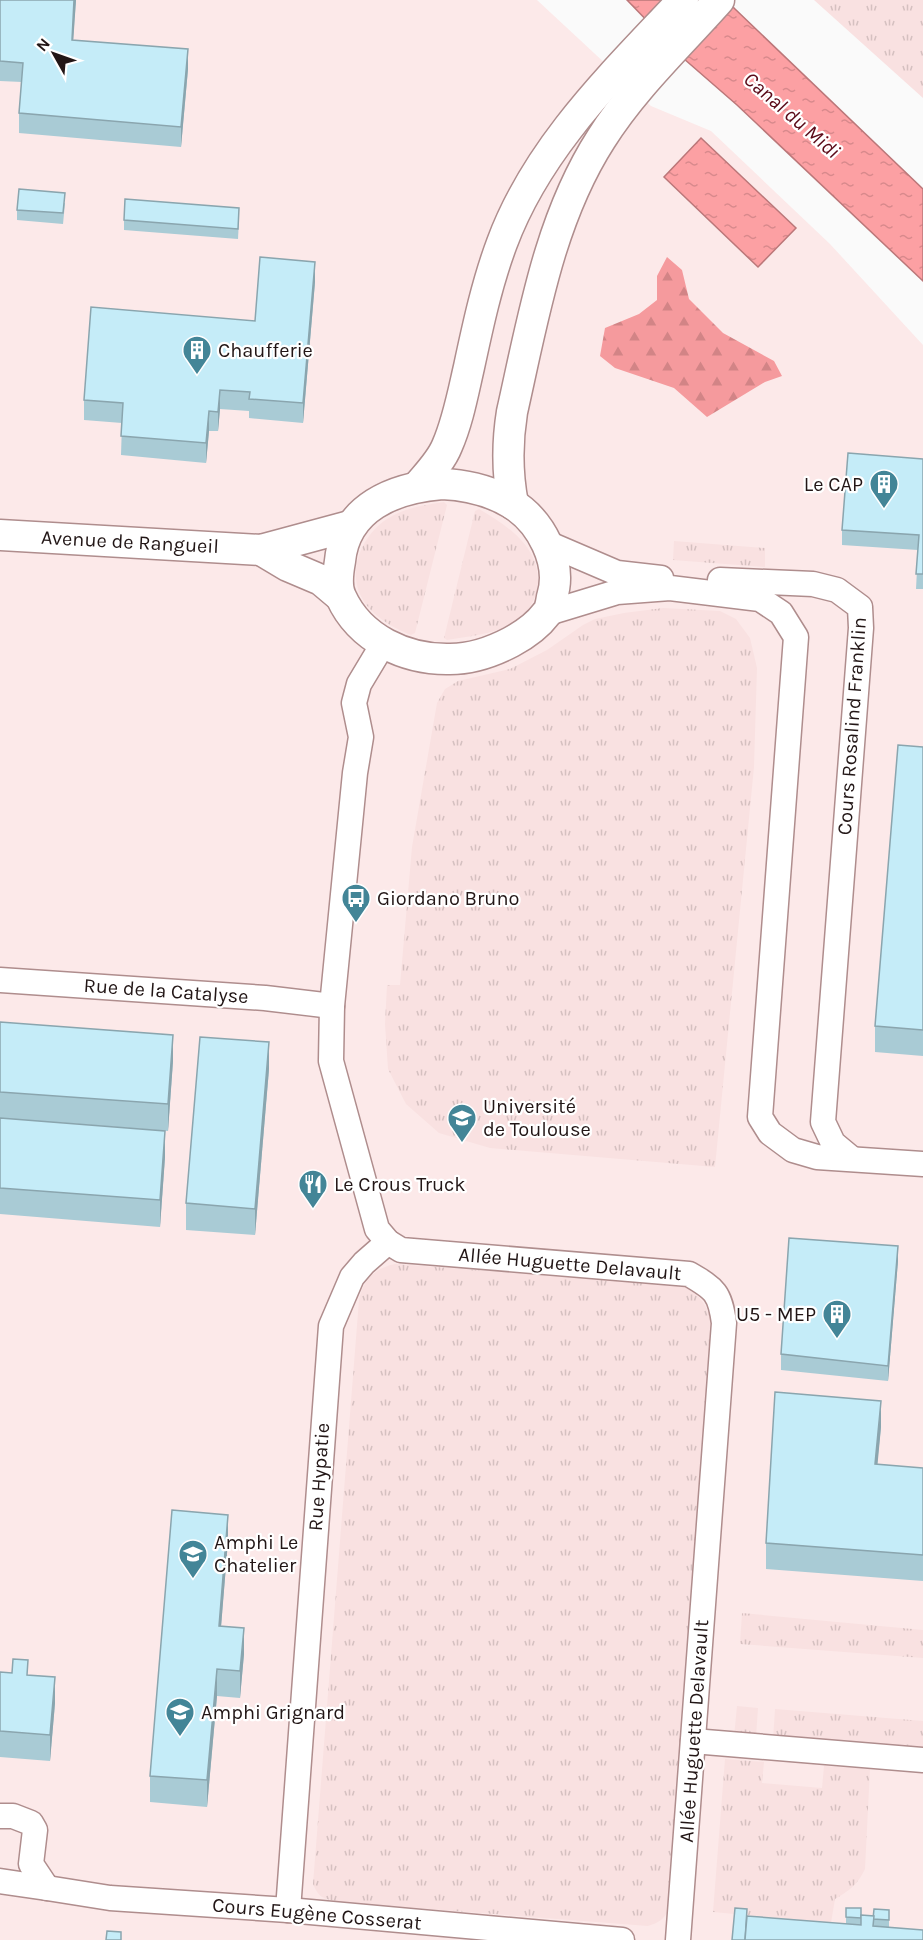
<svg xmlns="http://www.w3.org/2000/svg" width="923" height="1940" font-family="Karla,sans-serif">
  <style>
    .built { fill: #fce9e9 }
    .grass { fill: url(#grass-tufts) }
    .forest { fill: url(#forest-firs) }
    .water { fill: url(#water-ripples); stroke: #bb7779; stroke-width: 1.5 }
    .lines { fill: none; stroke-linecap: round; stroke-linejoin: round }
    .minor-casing { stroke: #af8d8d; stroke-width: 27 }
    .tertiary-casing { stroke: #af8d8d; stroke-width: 33 }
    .minor { stroke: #fff; stroke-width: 24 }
    .tertiary { stroke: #fff; stroke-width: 30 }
    .wall { fill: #a9cbd5 }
    .shaded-wall { fill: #8aa5ae }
    .building { fill: #c5ecf8; stroke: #8aa5ae; stroke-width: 1.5 }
    .labels { text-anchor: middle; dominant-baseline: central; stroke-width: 4.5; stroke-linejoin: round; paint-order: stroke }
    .poi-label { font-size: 20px; fill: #221616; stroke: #fff; text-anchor: start }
    .street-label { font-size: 20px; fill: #221616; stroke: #fff }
    .water-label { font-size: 21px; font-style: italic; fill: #5b0b19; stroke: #fff }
  </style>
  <defs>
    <pattern id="grass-tufts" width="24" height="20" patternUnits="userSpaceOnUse" patternTransform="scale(1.5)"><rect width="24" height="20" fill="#f9e1e1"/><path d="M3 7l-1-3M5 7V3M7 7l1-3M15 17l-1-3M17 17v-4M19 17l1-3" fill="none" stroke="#d5c0c0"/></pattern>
    <pattern id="forest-firs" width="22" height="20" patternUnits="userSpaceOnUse" patternTransform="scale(1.5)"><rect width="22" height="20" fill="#f59a9d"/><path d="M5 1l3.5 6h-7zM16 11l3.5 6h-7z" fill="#d28486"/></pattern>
    <pattern id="water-ripples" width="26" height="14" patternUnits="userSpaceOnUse" patternTransform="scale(1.5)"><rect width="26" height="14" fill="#fca0a3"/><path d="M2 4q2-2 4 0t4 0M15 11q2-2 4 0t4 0" fill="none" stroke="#d8898c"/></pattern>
  </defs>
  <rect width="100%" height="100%" fill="#fafafa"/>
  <!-- built -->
  <path class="built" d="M 0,0 L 537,0 L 651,106 L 711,131 L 830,244 L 923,345 L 923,1940 L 0,1940 Z"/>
  <!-- grass -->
  <g class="grass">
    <path d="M 814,0 L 923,0 L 923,98 Z"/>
    <path d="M 444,502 L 447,505 L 415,633 L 411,635 C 391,627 368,614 359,592 C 349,565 364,534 387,519 C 404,508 424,505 444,502 Z"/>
    <path d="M 479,509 C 508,526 540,547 538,584 C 537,598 528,612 518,620 C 498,634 470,636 447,640 L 444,638 L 475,511 Z"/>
    <path d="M 674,541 L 765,548 L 765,567 L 673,560 Z"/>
    <path d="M 663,608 L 720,611 L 736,619 L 750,638 L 757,668 L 754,767 L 715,1167 L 490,1148 L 439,1133 L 406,1104 L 388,1069 L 385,1024 L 387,985 L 400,985 L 412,847 L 437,703 L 445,689 L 458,681 L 510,669 L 547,650 L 583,625 L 595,619 L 624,613 Z"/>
    <path d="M 395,1264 L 682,1285 C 703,1297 706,1305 714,1327 L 668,1911 C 663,1920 658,1923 648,1926 L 339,1902 C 324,1898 320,1900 313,1884 L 359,1300 C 363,1280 375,1268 395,1264 Z"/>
    <path d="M 742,1613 L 923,1630 L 923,1658 L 740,1644 Z"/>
    <path d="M 737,1706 L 758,1708 L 756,1737 L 734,1737 Z"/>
    <path d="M 775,1709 L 923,1721 L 923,1752 L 773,1740 Z"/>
    <path d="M 725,1759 L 764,1762 L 762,1783 L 822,1788 L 824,1766 L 870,1769 L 865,1869 C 858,1884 849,1891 835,1899 L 831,1923 L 713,1912 Z"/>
  </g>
  <!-- forest -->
  <path class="forest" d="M 667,257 L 682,270 L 689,299 L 723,333 L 774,361 L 782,376 L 765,382 L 707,417 L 674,388 L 615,368 L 600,356 L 605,328 L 639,314 L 657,300 L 657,276 Z"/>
  <!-- water -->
  <g class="water">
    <path d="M 627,0 L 726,0 L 735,9 L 923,189 L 923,281 L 737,105 L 683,58 Z"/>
    <path d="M 701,138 L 796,228 L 758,267 L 664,177 Z"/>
  </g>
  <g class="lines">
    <!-- minor casing -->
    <g class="minor-casing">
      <g id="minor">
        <path d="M 547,543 L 617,573 L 661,578"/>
        <path d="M 720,580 L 813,584 L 837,590 L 860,607 L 861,628 L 823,1122 L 833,1143 L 851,1158"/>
        <path d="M 548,613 L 617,592 L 670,588 L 760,599 L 781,613 L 796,637 L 760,1117 L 770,1133 L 793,1150 L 817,1157 L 923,1164"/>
        <path d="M 383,644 L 359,684 L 354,703 L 361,737 L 355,773 L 332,1006 L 331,1061 L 377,1229 L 388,1242 L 401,1250 L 689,1274 C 715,1289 720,1293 724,1323 L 678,1940"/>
        <path d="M 0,980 L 265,998 L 332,1006"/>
        <path d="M 693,1741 L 923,1760"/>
        <path d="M 0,1816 L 13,1816 L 31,1823 L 35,1830 L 31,1864 L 47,1888 L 0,1881"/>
        <path d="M 47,1888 L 110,1898 L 288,1910 L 622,1940"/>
        <path d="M 288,1910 L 331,1326 L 352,1277 L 364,1263 L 388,1242"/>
      </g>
    </g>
    <!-- tertiary casing -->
    <g class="tertiary-casing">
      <g id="tertiary">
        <path d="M 442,484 C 468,485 489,490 511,503 C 541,521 563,563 552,597 C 551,603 550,610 546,614 C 537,626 524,635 511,642 C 492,652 471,659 450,659 C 406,660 360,639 341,597 C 336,587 338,572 340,561 C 345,507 394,488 442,484 Z"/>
        <path d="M 418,486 C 428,474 441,461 447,446 C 458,421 463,393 469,367 C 478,325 487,283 502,243 C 538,146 614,74 683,0"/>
        <path d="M 513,504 C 507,473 507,443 512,412 C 533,319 549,220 601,139 C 633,88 679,45 719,0"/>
        <path d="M 0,535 L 261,550 L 350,526"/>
        <path d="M 261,550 L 288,566 L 321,580 L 340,596"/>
      </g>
    </g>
    <!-- minor -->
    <use href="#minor" class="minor"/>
    <!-- tertiary -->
    <use href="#tertiary" class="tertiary"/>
  </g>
  <!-- wall -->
  <g class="wall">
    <path d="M 0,0 L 76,0 L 73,40 L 188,69 L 181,147 L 19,133 L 19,113 L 22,82 L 0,81 Z"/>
    <path d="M 65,203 L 63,224 L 17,220 L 17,210 Z"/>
    <path d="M 239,219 L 238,239 L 124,230 L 124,220 Z"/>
    <path d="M 315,282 L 303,423 L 249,418 L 249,411 L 220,409 L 218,431 L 209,431 L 206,463 L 121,455 L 122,423 L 84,420 L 84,400 L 255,321 Z"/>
    <path d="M 923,459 L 923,589 L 916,589 L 918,550 L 842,545 L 842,530 Z"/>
    <path d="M 923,747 L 923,1056 L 875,1052 L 875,1026 Z"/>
    <path d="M 0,1022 L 173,1061 L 168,1131 L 53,1122 L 165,1157 L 160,1227 L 0,1214 Z"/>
    <path d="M 269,1069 L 255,1235 L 186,1230 L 186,1203 Z"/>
    <path d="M 898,1261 L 888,1381 L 781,1370 L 781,1354 Z"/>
    <path d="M 881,1427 L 877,1464 L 923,1468 L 923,1581 L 766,1569 L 766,1543 Z"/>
    <path d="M 228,1541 L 221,1626 L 244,1654 L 240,1698 L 217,1696 L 207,1807 L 150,1802 L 150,1776 Z"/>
    <path d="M 0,1672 L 28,1675 L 55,1703 L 50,1761 L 0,1757 Z"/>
    <path d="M 889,1910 L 889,1927 L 732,1940 L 747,1916 L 846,1924 L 846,1917 L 861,1915 L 874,1916 Z"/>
  </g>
  <!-- shaded-wall -->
  <g class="shaded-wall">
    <path d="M 74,0 L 76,0 L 72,59 L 72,40 Z"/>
    <path d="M 188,49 L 188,69 L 181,147 L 181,127 Z"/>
    <path d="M 315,262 L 315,282 L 303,423 L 303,403 Z"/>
    <path d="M 220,390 L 220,409 L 218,431 L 218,412 Z"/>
    <path d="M 209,411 L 209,431 L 206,463 L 206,443 Z"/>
    <path d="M 173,1035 L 173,1061 L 168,1131 L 168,1104 Z"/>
    <path d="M 269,1042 L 269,1069 L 255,1235 L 255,1209 Z"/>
    <path d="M 165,1131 L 165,1157 L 160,1227 L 160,1200 Z"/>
    <path d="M 898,1246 L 898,1261 L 888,1381 L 888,1366 Z"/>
    <path d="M 881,1401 L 881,1427 L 875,1491 L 875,1464 Z"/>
    <path d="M 228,1515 L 228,1541 L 219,1652 L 219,1626 Z"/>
    <path d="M 244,1628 L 244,1654 L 240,1698 L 240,1671 Z"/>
    <path d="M 217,1669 L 217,1696 L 207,1807 L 207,1780 Z"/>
    <path d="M 55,1677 L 55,1703 L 50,1761 L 50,1735 Z"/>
  </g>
  <!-- building -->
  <g class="building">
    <path d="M 0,0 L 74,0 L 72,40 L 188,49 L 181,127 L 19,113 L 23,63 L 0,61 Z"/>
    <path d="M 19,189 L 65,193 L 63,213 L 17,210 Z"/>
    <path d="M 125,199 L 239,208 L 238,229 L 124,220 Z"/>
    <path d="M 260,257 L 315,262 L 303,403 L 249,399 L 250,392 L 220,390 L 218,412 L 209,411 L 206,443 L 121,436 L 123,403 L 84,400 L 91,307 L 255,321 Z"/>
    <path d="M 848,453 L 923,459 L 923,574 L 916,574 L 919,535 L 842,530 Z"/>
    <path d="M 898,745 L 923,747 L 923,1030 L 875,1026 Z"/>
    <path d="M 0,1022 L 173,1035 L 168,1104 L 0,1092 Z"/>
    <path d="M 200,1037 L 269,1042 L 255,1209 L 186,1203 Z"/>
    <path d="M 0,1118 L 165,1131 L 160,1200 L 0,1188 Z"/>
    <path d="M 789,1238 L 898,1246 L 888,1366 L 781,1354 Z"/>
    <path d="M 775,1392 L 881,1401 L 875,1464 L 923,1468 L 923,1555 L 766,1543 Z"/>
    <path d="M 172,1510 L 228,1515 L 219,1626 L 244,1628 L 240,1671 L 217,1669 L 207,1780 L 150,1776 Z"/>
    <path d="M 13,1659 L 28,1660 L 27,1675 L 55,1677 L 50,1735 L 0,1731 L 0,1672 L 12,1673 Z"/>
    <path d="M 735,1908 L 747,1909 L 745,1940 L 732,1940 Z"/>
    <path d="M 846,1908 L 861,1908 L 861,1918 L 846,1917 Z"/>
    <path d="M 874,1909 L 889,1910 L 889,1920 L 873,1919 Z"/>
    <path d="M 861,1915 L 874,1916 L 873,1926 L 923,1930 L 923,1940 L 745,1940 L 747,1916 L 861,1925 Z"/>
    <path d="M 107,1931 L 121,1932 L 121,1940 L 106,1940 Z"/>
  </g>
  <!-- icons -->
  <defs>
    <g id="building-pin" transform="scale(1.5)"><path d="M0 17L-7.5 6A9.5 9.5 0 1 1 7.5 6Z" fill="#438597" stroke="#fff"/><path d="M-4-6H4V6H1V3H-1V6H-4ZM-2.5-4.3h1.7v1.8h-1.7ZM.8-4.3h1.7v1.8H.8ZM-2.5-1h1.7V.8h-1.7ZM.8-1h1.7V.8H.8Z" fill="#fff"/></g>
    <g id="bus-pin" transform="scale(1.5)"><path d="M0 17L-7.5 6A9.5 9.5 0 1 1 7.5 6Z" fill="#438597" stroke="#fff"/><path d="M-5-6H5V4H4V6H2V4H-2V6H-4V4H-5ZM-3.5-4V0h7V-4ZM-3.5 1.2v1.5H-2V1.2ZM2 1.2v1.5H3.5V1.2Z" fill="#fff"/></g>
    <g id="university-pin" transform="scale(1.5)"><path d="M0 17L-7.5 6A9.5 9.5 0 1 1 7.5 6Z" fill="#438597" stroke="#fff"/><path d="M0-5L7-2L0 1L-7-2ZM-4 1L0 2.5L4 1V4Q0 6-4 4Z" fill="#fff"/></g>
    <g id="restaurant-pin" transform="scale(1.5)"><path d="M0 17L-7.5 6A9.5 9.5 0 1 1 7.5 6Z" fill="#438597" stroke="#fff"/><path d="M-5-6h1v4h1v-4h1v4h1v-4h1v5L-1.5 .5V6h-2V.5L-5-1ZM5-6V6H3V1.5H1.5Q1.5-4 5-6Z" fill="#fff"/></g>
  </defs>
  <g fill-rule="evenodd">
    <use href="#building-pin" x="197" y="350"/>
    <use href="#building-pin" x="884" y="484"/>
    <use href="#bus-pin" x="356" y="898"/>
    <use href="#university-pin" x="462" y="1118"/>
    <use href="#restaurant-pin" x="313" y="1184"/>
    <use href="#building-pin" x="837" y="1314"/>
    <use href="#university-pin" x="193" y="1554"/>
    <use href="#university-pin" x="180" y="1712"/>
  </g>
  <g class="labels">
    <!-- poi labels -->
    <g class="poi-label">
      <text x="218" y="350">Chaufferie</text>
      <text x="863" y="484" text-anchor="end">Le CAP</text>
      <text x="377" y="898">Giordano Bruno</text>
      <text x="483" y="1106">Université<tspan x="483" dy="23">de Toulouse</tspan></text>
      <text x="334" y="1184">Le Crous Truck</text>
      <text x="816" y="1314" text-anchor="end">U5 - MEP</text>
      <text x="214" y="1542">Amphi Le<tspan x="214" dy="23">Chatelier</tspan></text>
      <text x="201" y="1712">Amphi Grignard</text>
    </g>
    <!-- street labels -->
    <g class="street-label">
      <text transform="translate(130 542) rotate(3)">Avenue de Rangueil</text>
      <text transform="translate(852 726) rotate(-86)">Cours Rosalind Franklin</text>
      <text transform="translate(166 991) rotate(4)">Rue de la Catalyse</text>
      <text transform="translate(570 1264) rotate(5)">Allée Huguette Delavault</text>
      <text transform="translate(319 1477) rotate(-86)">Rue Hypatie</text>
      <text transform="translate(694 1731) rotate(-86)">Allée Huguette Delavault</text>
      <text transform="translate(317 1914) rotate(5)">Cours Eugène Cosserat</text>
    </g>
    <!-- water labels -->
    <g class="water-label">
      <text transform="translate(792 115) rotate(41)">Canal du Midi</text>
    </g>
  </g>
  <!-- north arrow -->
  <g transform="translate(54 54) rotate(310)" stroke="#ffffff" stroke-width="4.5" paint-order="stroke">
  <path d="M0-4.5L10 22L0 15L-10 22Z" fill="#221616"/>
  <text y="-9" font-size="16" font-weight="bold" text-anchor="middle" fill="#221616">N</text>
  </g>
</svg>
